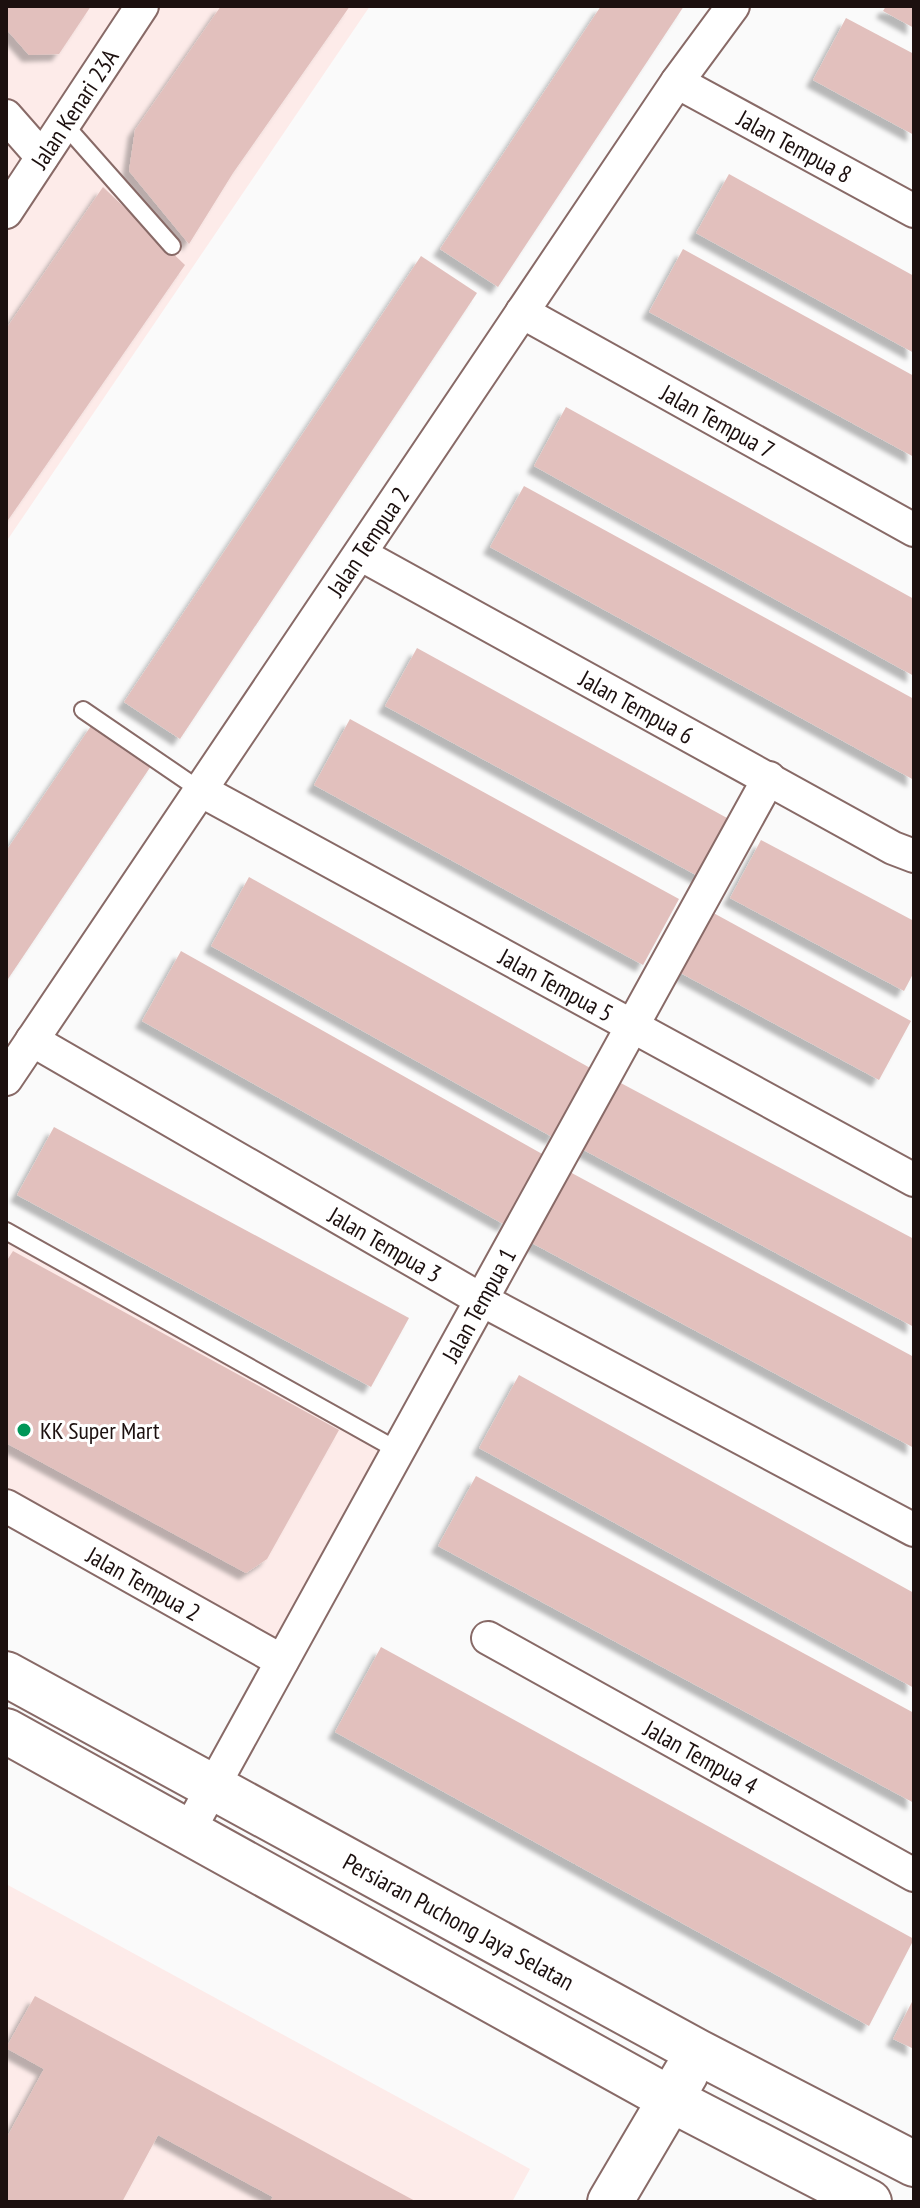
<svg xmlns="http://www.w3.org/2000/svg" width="920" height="2208" font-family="'PT Sans Narrow',sans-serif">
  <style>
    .built { fill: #fdebe9 }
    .building { fill: #e2c0bd; filter: url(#shadow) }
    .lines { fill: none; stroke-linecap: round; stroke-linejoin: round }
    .lane-casing { stroke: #886a67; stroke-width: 20 }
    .street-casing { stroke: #886a67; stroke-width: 36 }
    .secondary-casing { stroke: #886a67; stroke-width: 48 }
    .lane { stroke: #fff; stroke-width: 16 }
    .street { stroke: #fff; stroke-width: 32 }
    .secondary { stroke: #fff; stroke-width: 44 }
    .poi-dot { fill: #009658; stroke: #fff; stroke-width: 3 }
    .labels { text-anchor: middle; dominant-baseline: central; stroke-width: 6; stroke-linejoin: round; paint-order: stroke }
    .street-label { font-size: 24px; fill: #1c100f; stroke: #fff }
    .poi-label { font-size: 24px; fill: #1c100f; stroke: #fff; text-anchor: start }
  </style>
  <defs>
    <filter id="shadow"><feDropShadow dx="-7" dy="7" stdDeviation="2" flood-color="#0004"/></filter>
  </defs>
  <rect width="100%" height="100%" fill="#fafafa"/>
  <!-- built -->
  <g class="built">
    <path d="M 6,6 L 370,6 L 6,542 Z"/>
    <path d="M 6,1240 L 383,1451 L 276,1643 L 6,1493 Z"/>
    <path d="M 6,1884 L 530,2169 L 512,2202 L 6,2202 Z"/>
  </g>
  <!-- building -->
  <g class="building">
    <path d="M 6,6 L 91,6 L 59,54 L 29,55 L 6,29 Z"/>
    <path d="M 221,6 L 350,6 L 233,173 L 189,244 L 129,171 L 135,130 Z"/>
    <path d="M 601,6 L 684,6 L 498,287 L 440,249 Z"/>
    <path d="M 886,6 L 914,6 L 914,28 L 883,11 Z"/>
    <path d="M 846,18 L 914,54 L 914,135 L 813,80 Z"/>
    <path d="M 729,174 L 914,276 L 914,353 L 696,233 Z"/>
    <path d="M 103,187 L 185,265 L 6,523 L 6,329 Z"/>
    <path d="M 683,249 L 914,376 L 914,457 L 649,312 Z"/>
    <path d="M 421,256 L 477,293 L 180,739 L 124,702 Z"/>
    <path d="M 566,407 L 914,599 L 914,676 L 534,466 Z"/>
    <path d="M 524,486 L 914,699 L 914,780 L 490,547 Z"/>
    <path d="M 417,648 L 738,824 L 707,881 L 385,706 Z"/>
    <path d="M 350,719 L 679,899 L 643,965 L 314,785 Z"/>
    <path d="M 93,723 L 153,763 L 6,982 L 6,851 Z"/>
    <path d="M 761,840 L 914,921 L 914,972 L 904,991 L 730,898 Z"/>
    <path d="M 249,877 L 592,1069 L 554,1138 L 211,946 Z"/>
    <path d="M 708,910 L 911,1021 L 879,1080 L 675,970 Z"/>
    <path d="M 181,951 L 544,1155 L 505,1225 L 142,1021 Z"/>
    <path d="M 617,1081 L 914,1239 L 914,1327 L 580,1148 Z"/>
    <path d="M 54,1127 L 409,1318 L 371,1387 L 17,1195 Z"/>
    <path d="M 568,1171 L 914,1357 L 914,1448 L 530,1242 Z"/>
    <path d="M 13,1251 L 339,1430 L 267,1559 L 246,1573 L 6,1443 L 6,1262 Z"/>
    <path d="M 519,1375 L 914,1593 L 914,1688 L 479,1448 Z"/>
    <path d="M 476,1476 L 914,1713 L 914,1803 L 438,1546 Z"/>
    <path d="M 381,1647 L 914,1939 L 869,2026 L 335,1732 Z"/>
    <path d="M 35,1996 L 417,2202 L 270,2202 L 273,2197 L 158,2135 L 122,2202 L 6,2202 L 6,2139 L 44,2069 L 6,2048 Z"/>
    <path d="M 914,1998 L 914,2049 L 893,2039 Z"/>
  </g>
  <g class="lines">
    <!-- lane casing -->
    <g class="lane-casing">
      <g id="lane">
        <path d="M 64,124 L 172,246"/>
        <path d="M 83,710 L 200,790"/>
        <path d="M 6,1231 L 397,1450"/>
      </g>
    </g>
    <!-- street casing -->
    <g class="street-casing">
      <g id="street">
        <path id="s1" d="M 677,82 L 914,211"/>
        <path d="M 6,116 L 42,157"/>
        <path id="s2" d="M 6,212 L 142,6"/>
        <path id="s3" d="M 522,312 L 914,530"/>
        <path id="s4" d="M 360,554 L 893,848 L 914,856"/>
        <path id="s5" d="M 200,790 L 914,1180"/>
        <path id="s6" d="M 32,1040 L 480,1299 L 914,1530"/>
        <path id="s7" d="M 6,1079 L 677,82 L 733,6"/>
        <path id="s8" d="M 6,1506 L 282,1661"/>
        <path id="s9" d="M 488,1638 L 914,1875"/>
        <path id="s10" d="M 188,1832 L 769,778"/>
      </g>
    </g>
    <!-- secondary casing -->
    <g class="secondary-casing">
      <g id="secondary">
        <path id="s11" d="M 6,1674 L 698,2052 L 914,2164"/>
        <path d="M 6,1731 L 670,2099 L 869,2202"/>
        <path d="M 610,2202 L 686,2073"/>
      </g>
    </g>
    <!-- lane -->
    <use href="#lane" class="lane"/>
    <!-- street -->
    <use href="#street" class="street"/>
    <!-- secondary -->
    <use href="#secondary" class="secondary"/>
  </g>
  <!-- markers -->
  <circle class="poi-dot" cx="24" cy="1430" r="8"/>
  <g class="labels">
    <!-- street labels -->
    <g class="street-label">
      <text stroke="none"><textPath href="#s2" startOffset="124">Jalan Kenari 23A</textPath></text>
      <text stroke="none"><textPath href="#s1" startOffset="134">Jalan Tempua 8</textPath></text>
      <text stroke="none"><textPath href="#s3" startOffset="224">Jalan Tempua 7</textPath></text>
      <text stroke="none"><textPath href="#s7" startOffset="648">Jalan Tempua 2</textPath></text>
      <text stroke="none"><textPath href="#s4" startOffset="316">Jalan Tempua 6</textPath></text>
      <text stroke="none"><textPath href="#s5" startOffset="406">Jalan Tempua 5</textPath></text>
      <text stroke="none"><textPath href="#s6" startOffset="408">Jalan Tempua 3</textPath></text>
      <text stroke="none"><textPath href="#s10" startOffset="602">Jalan Tempua 1</textPath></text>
      <text stroke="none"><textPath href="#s8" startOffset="158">Jalan Tempua 2</textPath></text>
      <text stroke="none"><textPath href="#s9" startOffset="244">Jalan Tempua 4</textPath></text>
      <text stroke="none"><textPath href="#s11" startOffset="516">Persiaran Puchong Jaya Selatan</textPath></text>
    </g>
    <!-- poi labels -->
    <g class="poi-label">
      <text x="40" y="1430">KK Super Mart</text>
    </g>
  </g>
  <!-- border -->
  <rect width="920" height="2208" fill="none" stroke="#1c100f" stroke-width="16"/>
</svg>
